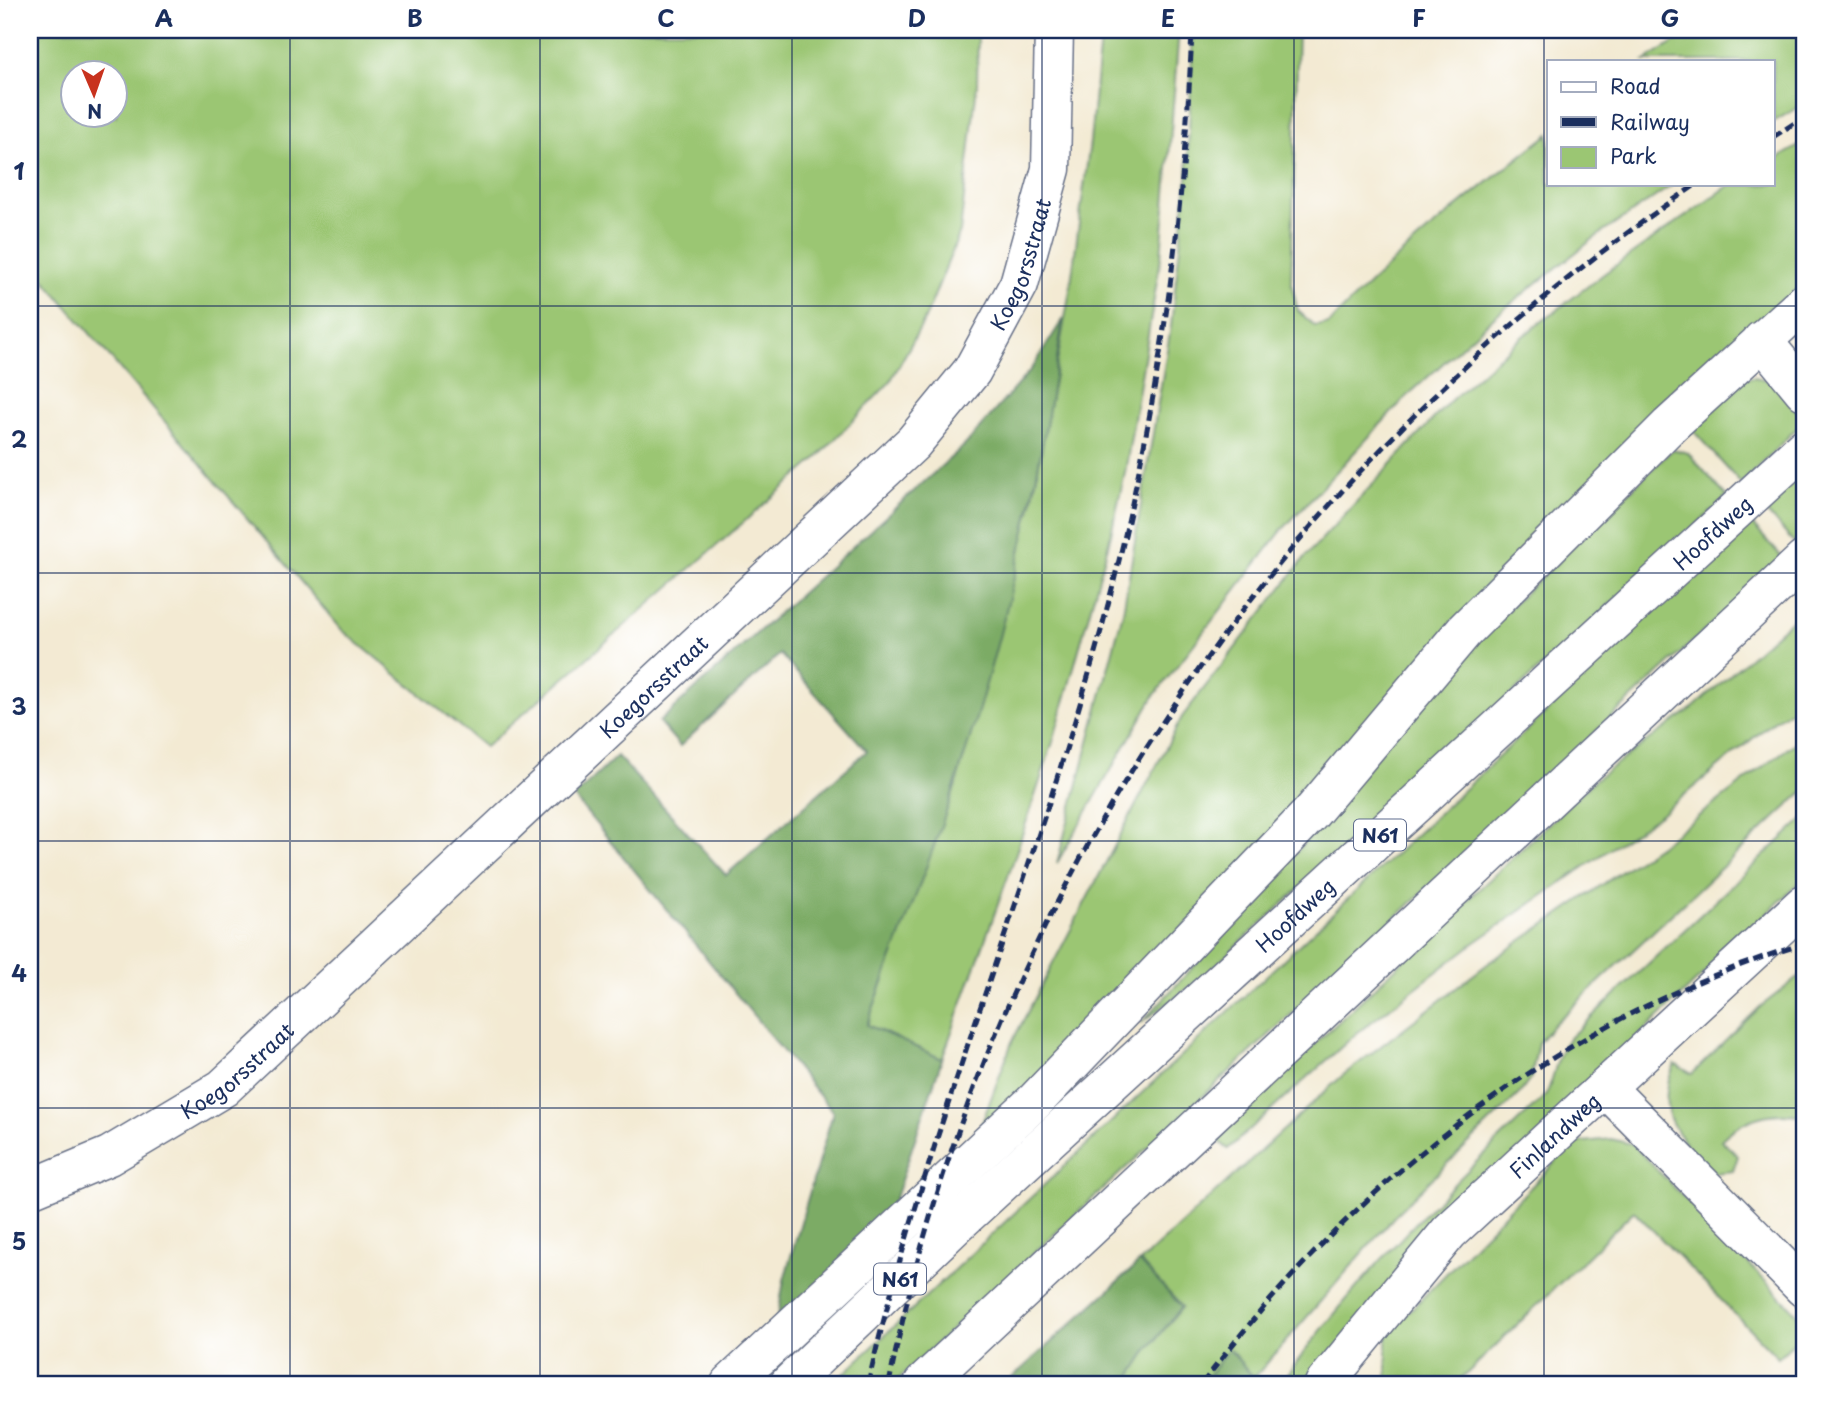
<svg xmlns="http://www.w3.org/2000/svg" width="1834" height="1414" font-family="'Playpen Sans',sans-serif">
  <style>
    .green { fill: #9bc673; stroke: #5b7a68; stroke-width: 2; fill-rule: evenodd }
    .forest { fill: #7cab65; stroke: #4c6d62; stroke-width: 2 }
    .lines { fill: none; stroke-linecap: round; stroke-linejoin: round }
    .minor-casing { stroke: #677087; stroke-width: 41 }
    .major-casing { stroke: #677087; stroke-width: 41 }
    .minor { stroke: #fff; stroke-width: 38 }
    .major { stroke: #fff; stroke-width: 38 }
    .rail { stroke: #1b2f5e; stroke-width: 5; stroke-dasharray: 10 5; stroke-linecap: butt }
    .grid { fill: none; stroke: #1b2f5e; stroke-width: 2; stroke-opacity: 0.55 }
    .labels { text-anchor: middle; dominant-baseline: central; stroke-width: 5; stroke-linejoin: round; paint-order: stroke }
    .shield { fill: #fff; stroke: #5f6d8e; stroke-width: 2 }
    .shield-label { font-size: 19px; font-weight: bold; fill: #1b2f5e }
    .street-label { font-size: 21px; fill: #1b2f5e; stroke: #fff }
    .neatline { fill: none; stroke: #1b2f5e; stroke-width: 2.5 }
    .grid-label { font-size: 23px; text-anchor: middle; font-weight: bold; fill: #1b2f5e }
  </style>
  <rect width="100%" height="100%" fill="#fff"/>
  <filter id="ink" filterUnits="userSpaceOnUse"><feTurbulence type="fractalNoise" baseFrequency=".0143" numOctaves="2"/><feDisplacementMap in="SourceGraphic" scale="14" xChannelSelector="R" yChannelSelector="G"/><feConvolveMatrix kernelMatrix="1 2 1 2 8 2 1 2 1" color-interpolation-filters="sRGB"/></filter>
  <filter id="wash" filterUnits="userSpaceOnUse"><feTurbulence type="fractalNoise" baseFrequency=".00686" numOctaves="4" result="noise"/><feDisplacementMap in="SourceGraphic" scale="28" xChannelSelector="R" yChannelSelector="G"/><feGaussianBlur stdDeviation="1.57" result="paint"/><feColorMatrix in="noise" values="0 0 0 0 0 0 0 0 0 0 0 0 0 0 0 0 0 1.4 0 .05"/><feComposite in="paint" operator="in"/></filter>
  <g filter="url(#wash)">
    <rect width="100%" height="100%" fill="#f3ead3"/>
    <!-- green -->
    <g class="green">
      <path d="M 30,30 L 978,30 L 977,85 L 960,232 L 925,319 L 890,382 L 814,461 L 485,747 L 342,630 L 30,263 ZM 74,74 L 116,74 L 116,116 L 74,116 Z"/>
      <path d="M 1101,30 L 1179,30 L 1161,257 L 1125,473 L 1109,542 L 1053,742 L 1010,871 L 942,1059 L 867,1025 L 956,785 L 1032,503 L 1070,290 L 1090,142 Z"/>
      <path d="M 1193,30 L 1298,30 L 1291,283 L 1298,311 L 1315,326 L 1329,324 C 1396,253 1472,194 1549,134 L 1549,184 L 1674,184 L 1593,239 L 1495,316 L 1406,397 L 1283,529 L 1154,696 L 1057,863 L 1123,612 L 1171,326 L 1187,182 Z"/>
      <path d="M 1694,30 L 1804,30 L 1804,104 L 1773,122 L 1773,61 L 1645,61 Z"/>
      <path d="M 1804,143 L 1804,283 L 1690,386 L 1351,757 L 976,1139 L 1012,1042 L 1182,717 L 1307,555 L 1450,401 L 1523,336 L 1605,273 L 1730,185 L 1773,184 L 1773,161 Z"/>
      <path d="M 1755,377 C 1780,381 1799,399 1799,426 L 1741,484 L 1689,426 L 1742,378 Z"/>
      <path d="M 1673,449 L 1688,453 L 1727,497 L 1204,976 L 1141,1023 L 1266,889 L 1455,661 Z"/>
      <path d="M 1804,476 L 1804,538 L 1796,545 L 1763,508 L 1796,479 Z"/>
      <path d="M 1749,521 L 1783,558 L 893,1384 L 833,1384 Z"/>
      <path d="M 1804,609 L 1804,703 L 1774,721 L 1661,814 L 1474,943 L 1357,1033 L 1228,1149 L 1215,1138 L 1597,778 L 1694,707 Z"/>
      <path d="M 1804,736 L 1804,791 L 1554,1024 L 1538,1043 L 1531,1078 L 1520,1093 L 1399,1211 L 1254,1378 L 1229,1349 L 1202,1384 L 1126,1384 L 1149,1348 L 1182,1307 L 1140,1262 L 1342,1076 L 1490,962 L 1667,840 Z"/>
      <path d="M 1804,818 L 1804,878 L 1576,1096 L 1309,1384 L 1281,1384 C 1356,1277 1451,1185 1546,1095 C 1555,1076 1556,1055 1569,1038 Z"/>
      <path d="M 1804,973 L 1804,1116 C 1773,1110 1744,1117 1721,1140 L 1738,1156 L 1733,1171 L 1714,1173 C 1681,1140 1651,1115 1675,1064 L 1692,1074 L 1760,1007 Z"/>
      <path d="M 1611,1139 L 1632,1144 L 1804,1321 L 1804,1333 L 1778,1358 L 1634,1211 L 1456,1384 L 1387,1384 L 1387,1334 L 1574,1143 Z"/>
    </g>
    <!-- forest -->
    <g class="forest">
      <path d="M 1063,319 C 1041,477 1005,634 955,785 C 929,866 896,945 867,1025 L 942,1059 L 888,1219 L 776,1327 L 784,1280 L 833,1112 L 574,797 L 617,756 L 726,875 L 867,751 L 780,654 L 680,746 L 659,722 L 967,443 L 1033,367 Z"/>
      <path d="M 1140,1262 L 1182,1307 L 1149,1348 L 1126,1384 L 1005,1384 Z"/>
      <path d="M 1229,1349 L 1254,1378 L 1249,1384 L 1202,1384 Z"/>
    </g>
  </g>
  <g filter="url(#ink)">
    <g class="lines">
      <!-- minor casing -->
      <g class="minor-casing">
        <g id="minor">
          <path d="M 1762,340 L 1804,391"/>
          <path d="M 1606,1088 L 1804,1288"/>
          <path id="s1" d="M 30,1189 L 109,1156 L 223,1088 L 913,443 L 972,371 L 1019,284 L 1051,169 L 1054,30"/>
          <path d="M 730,1384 L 1036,1100 L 1311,813 L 1464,631 L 1669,426 L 1804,303"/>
          <path id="s2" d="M 1324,1384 L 1449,1232 L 1804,904"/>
        </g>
      </g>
      <!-- major casing -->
      <g class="major-casing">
        <g id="major">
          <path id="s3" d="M 789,1384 L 957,1224 L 1804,448"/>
          <path d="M 923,1384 L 1804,560"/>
        </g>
      </g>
      <!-- minor -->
      <use href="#minor" class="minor"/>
      <!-- major -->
      <use href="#major" class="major"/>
      <!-- rail -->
      <g class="rail">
        <path d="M 1773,137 L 1804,117"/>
        <path d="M 868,1384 C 923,1147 1016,921 1085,687 C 1148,475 1183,251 1192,30"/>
        <path d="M 889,1384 C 984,897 1286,459 1697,184"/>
        <path d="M 1202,1384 C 1353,1183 1561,1016 1804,944"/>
      </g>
    </g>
  </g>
  <!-- grid -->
  <path class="grid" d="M 290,30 L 290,1384M 540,30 L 540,1384M 792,30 L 792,1384M 1042,30 L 1042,1384M 1294,30 L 1294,1384M 1544,30 L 1544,1384M 30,306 L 1804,306M 30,573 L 1804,573M 30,841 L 1804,841M 30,1108 L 1804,1108"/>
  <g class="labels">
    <!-- shield labels -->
    <g class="shield">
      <rect x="1354" y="819.5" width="52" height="31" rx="5"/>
      <rect x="874" y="1263.5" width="52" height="31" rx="5"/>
    </g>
    <g class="shield-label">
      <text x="1380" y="835">N61</text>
      <text x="900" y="1279">N61</text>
    </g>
    <!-- street labels -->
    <g class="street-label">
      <text stroke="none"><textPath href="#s1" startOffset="1374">Koegorsstraat</textPath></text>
      <text stroke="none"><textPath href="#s3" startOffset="1256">Hoofdweg</textPath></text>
      <text stroke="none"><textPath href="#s1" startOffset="807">Koegorsstraat</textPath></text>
      <text stroke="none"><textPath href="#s3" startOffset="690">Hoofdweg</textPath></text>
      <text stroke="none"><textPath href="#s1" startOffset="240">Koegorsstraat</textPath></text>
      <text stroke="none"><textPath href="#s2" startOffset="340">Finlandweg</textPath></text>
    </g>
  </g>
  <!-- margin -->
  <rect width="1834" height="1414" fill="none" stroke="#fff" stroke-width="77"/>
  <!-- legend -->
  <rect x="1547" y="60" width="228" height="126" fill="#ffffff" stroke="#a4acbf" stroke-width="2"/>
  <rect x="1561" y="82" width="35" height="10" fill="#ffffff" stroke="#a4acbf" stroke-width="2"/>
  <text x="1610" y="94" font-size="21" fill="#1b2f5e">Road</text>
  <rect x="1561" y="117" width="35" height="10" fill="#1b2f5e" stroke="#a4acbf" stroke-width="2"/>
  <text x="1610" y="130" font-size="21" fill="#1b2f5e">Railway</text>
  <rect x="1561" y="147" width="35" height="21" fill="#9bc673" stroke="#a4acbf" stroke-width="2"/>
  <text x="1610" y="164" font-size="21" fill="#1b2f5e">Park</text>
  <!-- north arrow -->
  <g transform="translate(94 94) rotate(178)"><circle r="33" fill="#ffffff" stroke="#a4acbf" stroke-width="2"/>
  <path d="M0-5L12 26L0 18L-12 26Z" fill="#c8321e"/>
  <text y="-10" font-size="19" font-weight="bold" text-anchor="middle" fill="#1b2f5e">N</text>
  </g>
  <rect x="38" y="38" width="1758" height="1338" class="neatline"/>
  <g class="grid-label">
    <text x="164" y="27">A</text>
    <text x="415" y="27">B</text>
    <text x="666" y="27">C</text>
    <text x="917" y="27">D</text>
    <text x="1168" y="27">E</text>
    <text x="1419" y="27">F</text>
    <text x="1670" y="27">G</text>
    <text x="19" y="180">1</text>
    <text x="19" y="448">2</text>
    <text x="19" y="715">3</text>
    <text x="19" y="982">4</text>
    <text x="19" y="1250">5</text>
  </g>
</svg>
